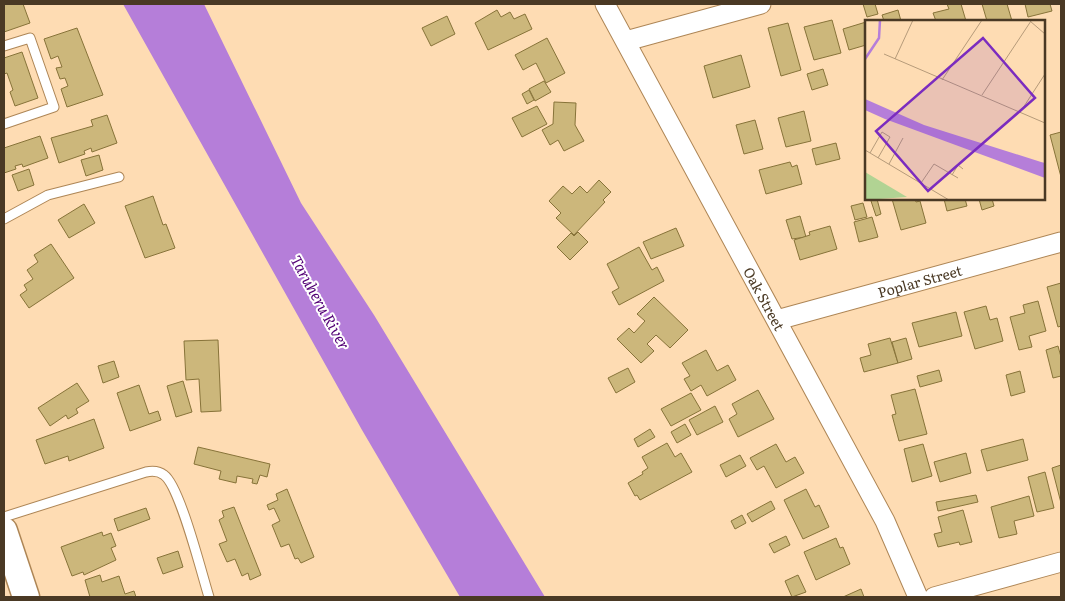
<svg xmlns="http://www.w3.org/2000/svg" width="1065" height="601" font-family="Literata,serif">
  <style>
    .water { fill: #b57ed9 }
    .building { fill: #ccb77b; stroke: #877339 }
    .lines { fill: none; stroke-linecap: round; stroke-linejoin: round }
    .lane-casing { stroke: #ae8656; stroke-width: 11 }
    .street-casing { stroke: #ae8656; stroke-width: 21 }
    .secondary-casing { stroke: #ae8656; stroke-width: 29 }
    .lane { stroke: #fff; stroke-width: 9 }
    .street { stroke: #fff; stroke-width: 19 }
    .secondary { stroke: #fff; stroke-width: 26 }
    .labels { text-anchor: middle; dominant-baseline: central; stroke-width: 4; stroke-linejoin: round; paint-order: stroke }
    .street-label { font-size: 14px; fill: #4a3924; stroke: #fff }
    .water-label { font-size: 15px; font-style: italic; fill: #520075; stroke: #fff }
    .inset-river { fill: none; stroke: #b57ed9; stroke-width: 2.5 }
    .inset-road { fill: none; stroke: #b69b7a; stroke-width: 1 }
    .view { fill: #7b2cbf; fill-opacity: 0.15; stroke: #7b2cbf; stroke-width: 2.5 }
    .inset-edge { fill: none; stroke: #4a3924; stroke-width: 2.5 }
  </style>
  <rect width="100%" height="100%" fill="#fedcb3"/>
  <!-- water -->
  <path class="water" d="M 123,4 L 204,4 L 301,203 L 374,315 L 545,597 L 460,597 L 362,430 Z"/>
  <!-- building -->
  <g class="building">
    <path d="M 4,4 L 23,4 L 30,23 L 4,32 Z"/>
    <path d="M 863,4 L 875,4 L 878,14 L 867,17 Z"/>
    <path d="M 947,4 L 961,4 L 966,21 L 936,21 L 933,13 L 949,9 Z"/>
    <path d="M 982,4 L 1007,4 L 1012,21 L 987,21 Z"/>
    <path d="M 1025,4 L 1050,4 L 1052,11 L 1028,17 Z"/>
    <path d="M 497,10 L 501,17 L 510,12 L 514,19 L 525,14 L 532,29 L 488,50 L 475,23 Z"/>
    <path d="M 898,10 L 901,21 L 884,21 L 882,15 Z"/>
    <path d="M 447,16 L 455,34 L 431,46 L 422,28 Z"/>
    <path d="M 832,20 L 841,53 L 814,60 L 804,27 Z"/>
    <path d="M 866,22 L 866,45 L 849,50 L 843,29 Z"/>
    <path d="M 788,23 L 801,70 L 781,76 L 768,28 Z"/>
    <path d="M 77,28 L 103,95 L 67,107 L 61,89 L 68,86 L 65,78 L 60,79 L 56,68 L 62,67 L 58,56 L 51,59 L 44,39 Z"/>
    <path d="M 547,38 L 565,73 L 546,83 L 536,63 L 523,70 L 515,55 Z"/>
    <path d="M 22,52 L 38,98 L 15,106 L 10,92 L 13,90 L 7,73 L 4,74 L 4,58 Z"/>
    <path d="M 741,55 L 750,87 L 713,98 L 704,66 Z"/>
    <path d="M 823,69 L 828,85 L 812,90 L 807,74 Z"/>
    <path d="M 544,81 L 551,92 L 535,101 L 529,89 Z"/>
    <path d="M 529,90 L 534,100 L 527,104 L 522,94 Z"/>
    <path d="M 554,102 L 576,103 L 575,125 L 584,141 L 564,151 L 558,140 L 550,145 L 542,130 L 553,124 Z"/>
    <path d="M 537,106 L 547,124 L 522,137 L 512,118 Z"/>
    <path d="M 804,111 L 811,141 L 786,147 L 778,118 Z"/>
    <path d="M 107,115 L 117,143 L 92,152 L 91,148 L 84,151 L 85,154 L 59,163 L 51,138 L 93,126 L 91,120 Z"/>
    <path d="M 755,120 L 763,149 L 744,154 L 736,125 Z"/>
    <path d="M 1061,132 L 1061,177 L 1050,135 Z"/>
    <path d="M 40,136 L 48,158 L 23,167 L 22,164 L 15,166 L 16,169 L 4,173 L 4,148 Z"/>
    <path d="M 836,143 L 840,159 L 816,165 L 812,149 Z"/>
    <path d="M 99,155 L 103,170 L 86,176 L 81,160 Z"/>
    <path d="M 790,162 L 792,167 L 797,165 L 802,184 L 766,194 L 759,170 Z"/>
    <path d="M 29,169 L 34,185 L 18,191 L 12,175 Z"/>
    <path d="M 599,180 L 611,192 L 603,200 L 605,202 L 574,235 L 556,218 L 561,213 L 549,201 L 563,186 L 572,194 L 580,186 L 587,193 Z"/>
    <path d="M 153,196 L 163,225 L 166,224 L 175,248 L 145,258 L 125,206 Z"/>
    <path d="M 877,199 L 881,214 L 876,216 L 871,201 Z"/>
    <path d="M 892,199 L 915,199 L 916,202 L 920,201 L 926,223 L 901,230 Z"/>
    <path d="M 944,199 L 965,199 L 967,206 L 947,211 Z"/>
    <path d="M 979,199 L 992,199 L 994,206 L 982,210 Z"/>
    <path d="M 863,203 L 867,217 L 855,220 L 851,206 Z"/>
    <path d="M 84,204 L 95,223 L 69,238 L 58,220 Z"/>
    <path d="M 800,216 L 806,237 L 792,239 L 786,220 Z"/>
    <path d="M 872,217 L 878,237 L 859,242 L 854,222 Z"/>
    <path d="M 830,226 L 837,249 L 800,260 L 794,240 L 810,235 L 809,232 Z"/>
    <path d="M 676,228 L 684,246 L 651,259 L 643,242 Z"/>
    <path d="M 578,232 L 588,242 L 570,260 L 557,247 L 571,233 L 574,236 Z"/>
    <path d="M 51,244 L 74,278 L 29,308 L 20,295 L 27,290 L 24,285 L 33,279 L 27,270 L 38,262 L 34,255 Z"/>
    <path d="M 639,247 L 652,270 L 657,267 L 664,281 L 619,305 L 612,292 L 619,288 L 607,264 Z"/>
    <path d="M 1061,283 L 1061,326 L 1058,327 L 1047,287 Z"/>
    <path d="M 654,297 L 688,330 L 670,348 L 656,335 L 647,344 L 654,351 L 641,363 L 617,339 L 629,328 L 634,333 L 645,321 L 637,314 Z"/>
    <path d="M 1038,301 L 1046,331 L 1029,336 L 1032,347 L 1019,350 L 1010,317 L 1025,313 L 1023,305 Z"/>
    <path d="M 986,306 L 990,320 L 997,318 L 1003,341 L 975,349 L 964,312 Z"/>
    <path d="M 956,312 L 962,336 L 919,347 L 912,323 Z"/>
    <path d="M 890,338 L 898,363 L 864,372 L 860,358 L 871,355 L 868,344 Z"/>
    <path d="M 906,338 L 912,359 L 898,363 L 892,342 Z"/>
    <path d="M 218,340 L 221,411 L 201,412 L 199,379 L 186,380 L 184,341 Z"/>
    <path d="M 1058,346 L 1061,357 L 1061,376 L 1053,378 L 1046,350 Z"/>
    <path d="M 706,350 L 717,371 L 728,365 L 736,380 L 707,396 L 701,385 L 691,391 L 684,379 L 690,376 L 682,363 Z"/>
    <path d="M 114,361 L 119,377 L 103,383 L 98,366 Z"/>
    <path d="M 628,368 L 635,382 L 616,393 L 608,378 Z"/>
    <path d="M 939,370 L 942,381 L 920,387 L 917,376 Z"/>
    <path d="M 1020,371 L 1025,392 L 1011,396 L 1006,375 Z"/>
    <path d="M 183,381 L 192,412 L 176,417 L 167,386 Z"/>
    <path d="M 77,383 L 89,401 L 76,409 L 78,413 L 68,419 L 66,415 L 50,426 L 38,408 Z"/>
    <path d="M 139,385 L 149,414 L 158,411 L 161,420 L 130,431 L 117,393 Z"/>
    <path d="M 915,389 L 927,434 L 899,441 L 892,415 L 896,414 L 891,395 Z"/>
    <path d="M 758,390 L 774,419 L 738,437 L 729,419 L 737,414 L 732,404 Z"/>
    <path d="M 691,393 L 701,410 L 671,426 L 661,409 Z"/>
    <path d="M 715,406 L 723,422 L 697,435 L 689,420 Z"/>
    <path d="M 94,419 L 104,448 L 69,461 L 68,456 L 45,464 L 36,440 Z"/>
    <path d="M 685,424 L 691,435 L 677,443 L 671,432 Z"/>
    <path d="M 650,429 L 655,437 L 638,447 L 634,439 Z"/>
    <path d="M 1023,439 L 1028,460 L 987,471 L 981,450 Z"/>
    <path d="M 667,443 L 675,457 L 681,453 L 692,472 L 640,500 L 637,495 L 635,496 L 628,483 L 643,474 L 642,472 L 648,468 L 642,457 Z"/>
    <path d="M 776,444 L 786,462 L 795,457 L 804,473 L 776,488 L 764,466 L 757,470 L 750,458 Z"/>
    <path d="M 923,444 L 932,476 L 912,482 L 904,449 Z"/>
    <path d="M 198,447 L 270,464 L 267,477 L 260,475 L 257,484 L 252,483 L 253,479 L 237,476 L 236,483 L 219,479 L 221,471 L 194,464 Z"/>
    <path d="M 966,453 L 971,473 L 940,482 L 934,462 Z"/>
    <path d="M 740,455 L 746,466 L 726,477 L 720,465 Z"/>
    <path d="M 1061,465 L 1061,503 L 1052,468 Z"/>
    <path d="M 1045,472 L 1054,508 L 1037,512 L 1028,477 Z"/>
    <path d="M 287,489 L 314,557 L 301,563 L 298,558 L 295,559 L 289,544 L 281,547 L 272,525 L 280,521 L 274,508 L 269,510 L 267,505 L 278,500 L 276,494 Z"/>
    <path d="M 806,489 L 815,507 L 819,505 L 829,527 L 803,539 L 784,500 Z"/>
    <path d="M 976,495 L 978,502 L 938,511 L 936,502 Z"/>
    <path d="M 1029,496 L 1034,516 L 1014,521 L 1017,534 L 999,538 L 991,507 Z"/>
    <path d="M 771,501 L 775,509 L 752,522 L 747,514 Z"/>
    <path d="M 234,507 L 261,575 L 250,580 L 248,573 L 242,576 L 235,559 L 227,562 L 219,544 L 227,541 L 219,520 L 224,517 L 222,511 Z"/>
    <path d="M 146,508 L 150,519 L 118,531 L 114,519 Z"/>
    <path d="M 963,510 L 972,542 L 960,545 L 959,542 L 938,547 L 934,534 L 942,532 L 938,517 Z"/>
    <path d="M 742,515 L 746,523 L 735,529 L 731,521 Z"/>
    <path d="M 102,532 L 103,536 L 111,533 L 116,546 L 111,548 L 116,560 L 84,575 L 83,572 L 72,576 L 61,547 Z"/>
    <path d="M 786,536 L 790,545 L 774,553 L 769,544 Z"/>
    <path d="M 836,538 L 840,548 L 843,547 L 850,564 L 816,580 L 804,552 Z"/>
    <path d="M 178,551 L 183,567 L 163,574 L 157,558 Z"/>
    <path d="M 100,575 L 102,582 L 119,576 L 125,594 L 134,591 L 136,597 L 90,597 L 85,580 Z"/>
    <path d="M 798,575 L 806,592 L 792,597 L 785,581 Z"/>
    <path d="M 861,589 L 864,597 L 843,597 Z"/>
  </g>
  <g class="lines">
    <!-- lane casing -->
    <g class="lane-casing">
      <g id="lane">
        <path d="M 4,46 L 30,38 L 54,107 L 4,124"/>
        <path d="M 4,219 L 48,195 L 119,177"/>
        <path d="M 4,517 L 146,472 C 151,471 159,471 164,475 C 180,486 202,575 209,597"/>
      </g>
    </g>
    <!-- street casing -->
    <g class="street-casing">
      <g id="street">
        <path id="s1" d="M 605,4 L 885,521 L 918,597"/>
        <path d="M 626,41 L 761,4"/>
        <path id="s2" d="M 777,320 L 1061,242"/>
        <path d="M 934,597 L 1061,562"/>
      </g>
    </g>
    <!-- secondary casing -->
    <g class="secondary-casing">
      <path id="secondary" d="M 4,531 L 26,597"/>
    </g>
    <!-- lane -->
    <use href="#lane" class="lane"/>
    <!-- street -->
    <use href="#street" class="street"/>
    <!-- secondary -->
    <use href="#secondary" class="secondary"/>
  </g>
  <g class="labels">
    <!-- street labels -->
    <g class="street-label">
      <text stroke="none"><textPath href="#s2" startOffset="148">Poplar Street</textPath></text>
      <text stroke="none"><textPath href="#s1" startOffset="335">Oak Street</textPath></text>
    </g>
    <!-- water labels -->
    <g class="water-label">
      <text transform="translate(321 302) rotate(61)">Taruheru River</text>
    </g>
  </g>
  <!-- overview -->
  <g transform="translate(865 20)">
    <rect width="180" height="180" fill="#fedcb3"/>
    <path d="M 0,152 L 42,177 L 0,180 Z" fill="#b1d393"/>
    <path d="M 0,79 L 59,105 L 176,142 L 180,143 L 180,158 L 20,99 L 0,90 Z" fill="#b57ed9"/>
    <path class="inset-river" d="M 0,39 L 14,18 L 15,0"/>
    <path class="inset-road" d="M 165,1 L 180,14M 19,34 L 180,103M 30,39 L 48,0M 77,60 L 117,0M 117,75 L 166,1M 156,91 L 180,54M 0,130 L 84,180M 5,133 L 17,112 L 25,117 L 13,138M 24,144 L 38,118M 87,155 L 93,145 L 98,149M 56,163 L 69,144 L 93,158"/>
    <path class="view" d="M 118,18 L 170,78 L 63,171 L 11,111 Z"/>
    <rect width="180" height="180" class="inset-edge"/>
  </g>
  <!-- border -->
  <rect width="1065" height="601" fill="none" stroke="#4a3924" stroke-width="10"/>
</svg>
